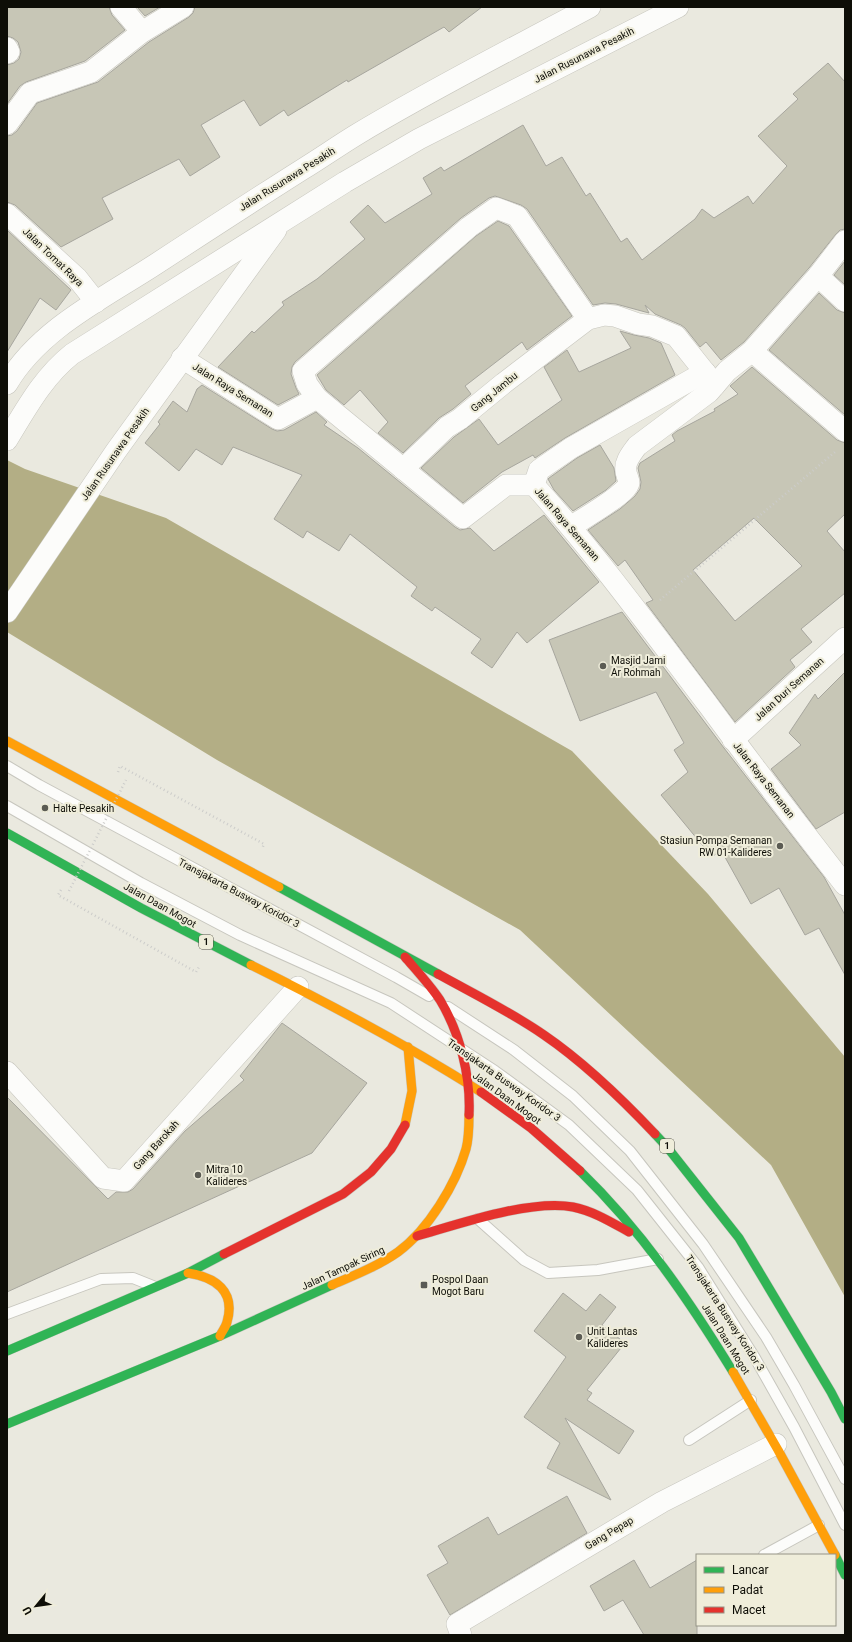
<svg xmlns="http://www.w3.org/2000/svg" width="852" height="1642" font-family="Roboto,sans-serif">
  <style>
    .water { fill: #b3ae85 }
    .building { fill: #c7c6b6; stroke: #a7a69e; fill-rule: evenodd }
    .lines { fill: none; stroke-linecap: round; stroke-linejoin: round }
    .lane-casing { stroke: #c7c6be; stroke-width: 12 }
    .street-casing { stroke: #c7c6be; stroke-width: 22 }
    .fast-casing { stroke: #c7c6be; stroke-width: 10 }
    .slow-casing { stroke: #c7c6be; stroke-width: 10 }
    .jam-casing { stroke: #c7c6be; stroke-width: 10 }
    .path { stroke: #ccccca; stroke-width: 2.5; stroke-dasharray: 1 3; stroke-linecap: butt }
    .lane { stroke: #fcfcfa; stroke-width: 10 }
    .street { stroke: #fcfcfa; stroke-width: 21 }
    .fast { stroke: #30b455; stroke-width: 9 }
    .slow { stroke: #ff9f0a; stroke-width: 9 }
    .jam { stroke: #e5322d; stroke-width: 9 }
    .path-bridge { stroke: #ccccca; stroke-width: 2.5; stroke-dasharray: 1 3; stroke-linecap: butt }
    .poi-dot { fill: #5b5b53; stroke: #efedda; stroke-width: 1.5 }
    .labels { text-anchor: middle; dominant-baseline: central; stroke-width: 4; stroke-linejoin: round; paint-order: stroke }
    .shield { fill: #efedda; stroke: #525146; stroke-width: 1 }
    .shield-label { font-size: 9px; font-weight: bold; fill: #0e0e07 }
    .street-label { font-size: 10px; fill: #0e0e07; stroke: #efedda }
    .poi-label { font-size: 10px; fill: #0e0e07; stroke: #efedda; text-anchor: start }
  </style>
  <rect width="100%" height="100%" fill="#eae9df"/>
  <!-- water -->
  <path class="water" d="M 7,460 L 25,469 L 166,518 L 572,751 L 708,894 L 845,1057 L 845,1297 L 771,1165 L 520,930 L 217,760 L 7,632 Z"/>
  <!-- building -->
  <g class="building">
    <path d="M 7,7 L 109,7 L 112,15 L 125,30 L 85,61 L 26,82 L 20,86 L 7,104 L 7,65 L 14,63 L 19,59 L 21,52 L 18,42 L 13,38 L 7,36 Z"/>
    <path d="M 137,7 L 160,7 L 145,16 Z"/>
    <path d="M 195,7 L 482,7 L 449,32 L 444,27 L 348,82 L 347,80 L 288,116 L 284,110 L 260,126 L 244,100 L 201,125 L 220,157 L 190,176 L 179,159 L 102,198 L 113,219 L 61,247 L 15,205 L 7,202 L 7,136 L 12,135 L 17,131 L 37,103 L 98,82 L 149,42 L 189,17 L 193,13 Z"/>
    <path d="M 828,63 L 845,82 L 845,229 L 840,230 L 836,234 L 809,268 L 744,342 L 721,360 L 706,342 L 700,347 L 685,328 L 681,325 L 655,314 L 645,305 L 649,313 L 616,304 L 605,303 L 593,305 L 527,209 L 521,205 L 495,196 L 489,198 L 461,218 L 295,362 L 292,367 L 291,374 L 296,388 L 299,394 L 278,405 L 218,367 L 252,331 L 254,333 L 284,305 L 282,302 L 317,279 L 365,239 L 350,222 L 368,205 L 385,223 L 432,194 L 423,178 L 441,167 L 444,171 L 523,125 L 546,166 L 562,157 L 586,196 L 590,193 L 621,242 L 627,238 L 642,260 L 695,219 L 702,209 L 714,218 L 748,196 L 753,204 L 787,166 L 758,136 L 798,99 L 793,94 Z"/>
    <path d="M 498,221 L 509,226 L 572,316 L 527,350 L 522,342 L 465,386 L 471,394 L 453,409 L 439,418 L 403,453 L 378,433 L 388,422 L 360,390 L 344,405 L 326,390 L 317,375 L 476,236 Z"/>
    <path d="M 7,230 L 71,290 L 56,310 L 40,298 L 7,352 Z"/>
    <path d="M 845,261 L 845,285 L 834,275 Z"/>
    <path d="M 819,293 L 837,310 L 845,313 L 845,415 L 769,350 Z"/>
    <path d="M 620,331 L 634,335 L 649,338 L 661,343 L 675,375 L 565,438 L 535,458 L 533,455 L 502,472 L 463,503 L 421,468 L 454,437 L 479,419 L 498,445 L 562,400 L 544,367 L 567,350 L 579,372 L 631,348 Z"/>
    <path d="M 752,367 L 837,440 L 845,443 L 845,514 L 827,531 L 845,552 L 845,593 L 801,629 L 812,642 L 790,660 L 795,667 L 735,722 L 646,603 L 653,600 L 625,560 L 618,566 L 588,530 L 620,509 L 635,496 L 640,489 L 641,482 L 638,468 L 640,463 L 675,441 L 672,435 L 677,431 L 715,411 L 714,409 L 738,394 L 730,386 ZM 754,518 L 802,566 L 735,621 L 693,570 Z"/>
    <path d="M 202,385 L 272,429 L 277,431 L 284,430 L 316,412 L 327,422 L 324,425 L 358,448 L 455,527 L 460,530 L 470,528 L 494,551 L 544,515 L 599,582 L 527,643 L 517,632 L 492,668 L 471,653 L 481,639 L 435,607 L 432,611 L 411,596 L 417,587 L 350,534 L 339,551 L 307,531 L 303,538 L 274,519 L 302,475 L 233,447 L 222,465 L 196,449 L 179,471 L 145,443 L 160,424 L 158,422 L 173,401 L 187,412 L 197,389 Z"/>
    <path d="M 600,445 L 614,468 L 616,481 L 606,490 L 573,511 L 554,490 L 548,479 L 549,478 L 577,458 Z"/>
    <path d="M 622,612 L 724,748 L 824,877 L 845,915 L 845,975 L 819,928 L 805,935 L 779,888 L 751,904 L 721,850 L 712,857 L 661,795 L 688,772 L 674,750 L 684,743 L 656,692 L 580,721 L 549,640 Z"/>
    <path d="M 845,672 L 845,812 L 816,829 L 771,769 L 801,745 L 789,733 L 815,694 L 818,699 Z"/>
    <path d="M 282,1023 L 367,1083 L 312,1153 L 7,1292 L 7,1097 L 108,1199 L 116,1192 L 128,1192 L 133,1189 L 185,1131 L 244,1080 L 240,1076 Z"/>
    <path d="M 563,1293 L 586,1311 L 600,1294 L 616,1307 L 602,1325 L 625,1343 L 587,1390 L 592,1393 L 587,1400 L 634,1431 L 619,1454 L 565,1418 L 611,1500 L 547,1468 L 560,1443 L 524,1417 L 566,1357 L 534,1331 Z"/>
    <path d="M 567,1496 L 587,1533 L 450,1615 L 427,1575 L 448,1563 L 438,1546 L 488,1517 L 498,1535 Z"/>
    <path d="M 634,1560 L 650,1588 L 697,1560 L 697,1635 L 644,1635 L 623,1600 L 604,1611 L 590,1586 Z"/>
  </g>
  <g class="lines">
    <!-- lane casing -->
    <g class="lane-casing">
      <g id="lane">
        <path d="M 7,766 L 39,785 L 396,977 L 429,996"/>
        <path d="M 7,806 L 141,883 L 240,935 L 391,1003 L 495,1071 L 569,1125 L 637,1190 L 698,1267 L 755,1358 L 794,1427 L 845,1525"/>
        <path d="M 448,1007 L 514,1050 L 573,1096 L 630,1151 L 703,1244 L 766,1337 L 794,1385 L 845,1479"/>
        <path d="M 478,1219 L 524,1260 L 548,1273 L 598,1270 L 658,1259"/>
        <path d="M 7,1314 L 101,1279 L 133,1278 L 153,1286"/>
        <path d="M 689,1440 L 751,1400"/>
        <path d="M 764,1555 L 819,1525"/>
      </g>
    </g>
    <!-- street casing -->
    <g class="street-casing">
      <g id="street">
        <path d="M 121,7 L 142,32"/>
        <path d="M 7,48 L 9,52 L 7,53"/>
        <path d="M 7,124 L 30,93 L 91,72 L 142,32 L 183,7"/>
        <path d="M 7,214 L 77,278 L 96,302"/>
        <path d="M 818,276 L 845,301"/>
        <path d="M 752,351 L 845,431"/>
        <path d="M 182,358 L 278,419 L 317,398 L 463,518 L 506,485 L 534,485 C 597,555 652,631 709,706 C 753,766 799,826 845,885"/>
        <path d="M 7,384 C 39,329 104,298 156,264 C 205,232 254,200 303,169 C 321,158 338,146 356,135 C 432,89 512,49 590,7"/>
        <path d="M 317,398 L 307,384 L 303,371 L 469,227 L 496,208 L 517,216 L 588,319"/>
        <path d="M 7,440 C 26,409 43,377 72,354 L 345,182 L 419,139 L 678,7"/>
        <path d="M 403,469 L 447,427 L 460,419 L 504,383 L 588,319 L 604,315 L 615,316 L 638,324 L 652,326 L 676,336 L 715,385"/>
        <path d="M 534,485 L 539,470 L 571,448 L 705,372"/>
        <path d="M 572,526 C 581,520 628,493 629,483 C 629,479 626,475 626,471 C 624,462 632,453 637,446 L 709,392 L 727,371 L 752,351 L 818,276 L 845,241"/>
        <path d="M 7,612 L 116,451 L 276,230"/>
        <path d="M 733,740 L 845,638"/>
        <path d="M 7,1072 L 103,1178 L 124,1181 L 298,987"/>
        <path d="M 461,1635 L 457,1624 L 662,1502 L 776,1444"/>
      </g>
    </g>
    <!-- fast casing -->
    <g class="fast-casing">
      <g id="fast">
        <path d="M 7,833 L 141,908 L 251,965"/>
        <path d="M 279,887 L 438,974"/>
        <path d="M 655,1134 L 667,1147 L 739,1238 L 831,1392 L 845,1419"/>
        <path d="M 580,1171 C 641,1230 689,1300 733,1372"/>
        <path d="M 7,1351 L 188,1273 L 224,1254"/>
        <path d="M 7,1424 L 220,1336 L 332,1285"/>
        <path d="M 835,1555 L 845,1575"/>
      </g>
    </g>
    <!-- slow casing -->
    <g class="slow-casing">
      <g id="slow">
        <path d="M 7,741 L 279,887"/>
        <path d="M 251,965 C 330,1004 407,1045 481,1092"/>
        <path d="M 405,1125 L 412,1091 L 408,1047"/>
        <path d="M 188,1273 C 215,1277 236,1291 227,1322 C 226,1327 222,1331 220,1336"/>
        <path d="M 332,1285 C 355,1275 378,1266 398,1252 C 428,1230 456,1184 466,1149 C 469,1138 469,1126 469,1115"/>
        <path d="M 733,1372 L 778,1450 L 835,1555"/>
      </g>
    </g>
    <!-- jam casing -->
    <g class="jam-casing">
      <g id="jam">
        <path d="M 405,957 C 417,971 430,985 440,1000 C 460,1033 471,1077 469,1115"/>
        <path d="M 438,974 C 474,994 511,1012 544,1035 C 585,1063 621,1098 655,1134"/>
        <path d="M 481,1092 L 531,1128 L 580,1171"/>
        <path d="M 417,1236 C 459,1224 531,1199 573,1207 C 593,1211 611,1222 629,1232"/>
        <path d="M 224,1254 L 343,1194 L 371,1172 L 391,1149 L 405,1125"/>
      </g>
    </g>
    <!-- path -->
    <g class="path">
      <path d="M 660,600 L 835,452"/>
      <path d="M 118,772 L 120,766 L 264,844 L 262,849"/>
      <path d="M 61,890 L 58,895 L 196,972 L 199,967"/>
    </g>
    <!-- lane -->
    <use href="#lane" class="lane"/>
    <!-- street -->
    <use href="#street" class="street"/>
    <!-- fast -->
    <use href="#fast" class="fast"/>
    <!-- slow -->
    <use href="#slow" class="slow"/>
    <!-- jam -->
    <use href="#jam" class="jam"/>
    <!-- path-bridge -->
    <path class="path-bridge" d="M 69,891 L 126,780"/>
  </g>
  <!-- markers -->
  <g class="poi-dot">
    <circle cx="603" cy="666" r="4"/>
    <circle cx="45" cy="808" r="4"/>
    <circle cx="780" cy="846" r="4"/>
    <circle cx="198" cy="1175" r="4"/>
    <rect x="420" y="1281" width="8" height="8" rx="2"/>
    <circle cx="579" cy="1337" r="4"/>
  </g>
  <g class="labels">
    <!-- shield labels -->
    <g class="shield">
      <rect x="199" y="935" width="14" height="14" rx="3"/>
      <rect x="660" y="1139" width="14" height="14" rx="3"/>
    </g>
    <g class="shield-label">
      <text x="206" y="942">1</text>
      <text x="667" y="1146">1</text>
    </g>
    <!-- street labels -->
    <g class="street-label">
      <text transform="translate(584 55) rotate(-27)">Jalan Rusunawa Pesakih</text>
      <text transform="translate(287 179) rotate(-32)">Jalan Rusunawa Pesakih</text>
      <text transform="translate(53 257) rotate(44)">Jalan Tomat Raya</text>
      <text transform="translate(233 390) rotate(32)">Jalan Raya Semanan</text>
      <text transform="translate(494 392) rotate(-39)">Gang Jambu</text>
      <text transform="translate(115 454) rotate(-55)">Jalan Rusunawa Pesakih</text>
      <text transform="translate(567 524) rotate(49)">Jalan Raya Semanan</text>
      <text transform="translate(789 689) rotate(-42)">Jalan Duri Semanan</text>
      <text transform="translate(764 780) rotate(52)">Jalan Raya Semanan</text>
      <text transform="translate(239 893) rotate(28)">Transjakarta Busway Koridor 3</text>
      <text transform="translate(160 905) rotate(29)">Jalan Daan Mogot</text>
      <text transform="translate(504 1080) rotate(35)">Transjakarta Busway Koridor 3</text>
      <text transform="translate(507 1098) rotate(36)">Jalan Daan Mogot</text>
      <text transform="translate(156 1145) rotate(-48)">Gang Barokah</text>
      <text transform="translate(343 1268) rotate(-25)">Jalan Tampak Siring</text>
      <text transform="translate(725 1313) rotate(57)">Transjakarta Busway Koridor 3</text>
      <text transform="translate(726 1339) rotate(58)">Jalan Daan Mogot</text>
      <text transform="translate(609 1533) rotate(-31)">Gang Pepap</text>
    </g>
    <!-- poi labels -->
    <g class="poi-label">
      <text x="611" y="660">Masjid Jami<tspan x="611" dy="12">Ar Rohmah</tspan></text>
      <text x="53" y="808">Halte Pesakih</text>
      <text x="772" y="840" text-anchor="end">Stasiun Pompa Semanan<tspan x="772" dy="12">RW 01-Kalideres</tspan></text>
      <text x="206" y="1169">Mitra 10<tspan x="206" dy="12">Kalideres</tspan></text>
      <text x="432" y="1279">Pospol Daan<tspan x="432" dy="12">Mogot Baru</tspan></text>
      <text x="587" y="1331">Unit Lantas<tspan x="587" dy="12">Kalideres</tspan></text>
    </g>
  </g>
  <!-- border -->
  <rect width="852" height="1642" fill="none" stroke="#0e0e07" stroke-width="16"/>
  <!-- legend -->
  <rect x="696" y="1554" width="140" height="72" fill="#efedda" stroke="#959486"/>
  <rect x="704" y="1567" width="20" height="6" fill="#30b455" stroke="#959486"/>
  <text x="732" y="1574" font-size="12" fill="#0e0e07">Lancar</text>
  <rect x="704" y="1587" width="20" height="6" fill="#ff9f0a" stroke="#959486"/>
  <text x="732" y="1594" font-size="12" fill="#0e0e07">Padat</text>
  <rect x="704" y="1607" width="20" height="6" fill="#e5322d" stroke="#959486"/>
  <text x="732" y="1614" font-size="12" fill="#0e0e07">Macet</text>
  <!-- north arrow -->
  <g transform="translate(36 1606) rotate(241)" stroke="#efedda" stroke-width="3" paint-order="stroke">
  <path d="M0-3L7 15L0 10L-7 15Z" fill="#0e0e07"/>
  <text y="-6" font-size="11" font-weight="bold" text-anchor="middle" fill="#0e0e07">U</text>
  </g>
</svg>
